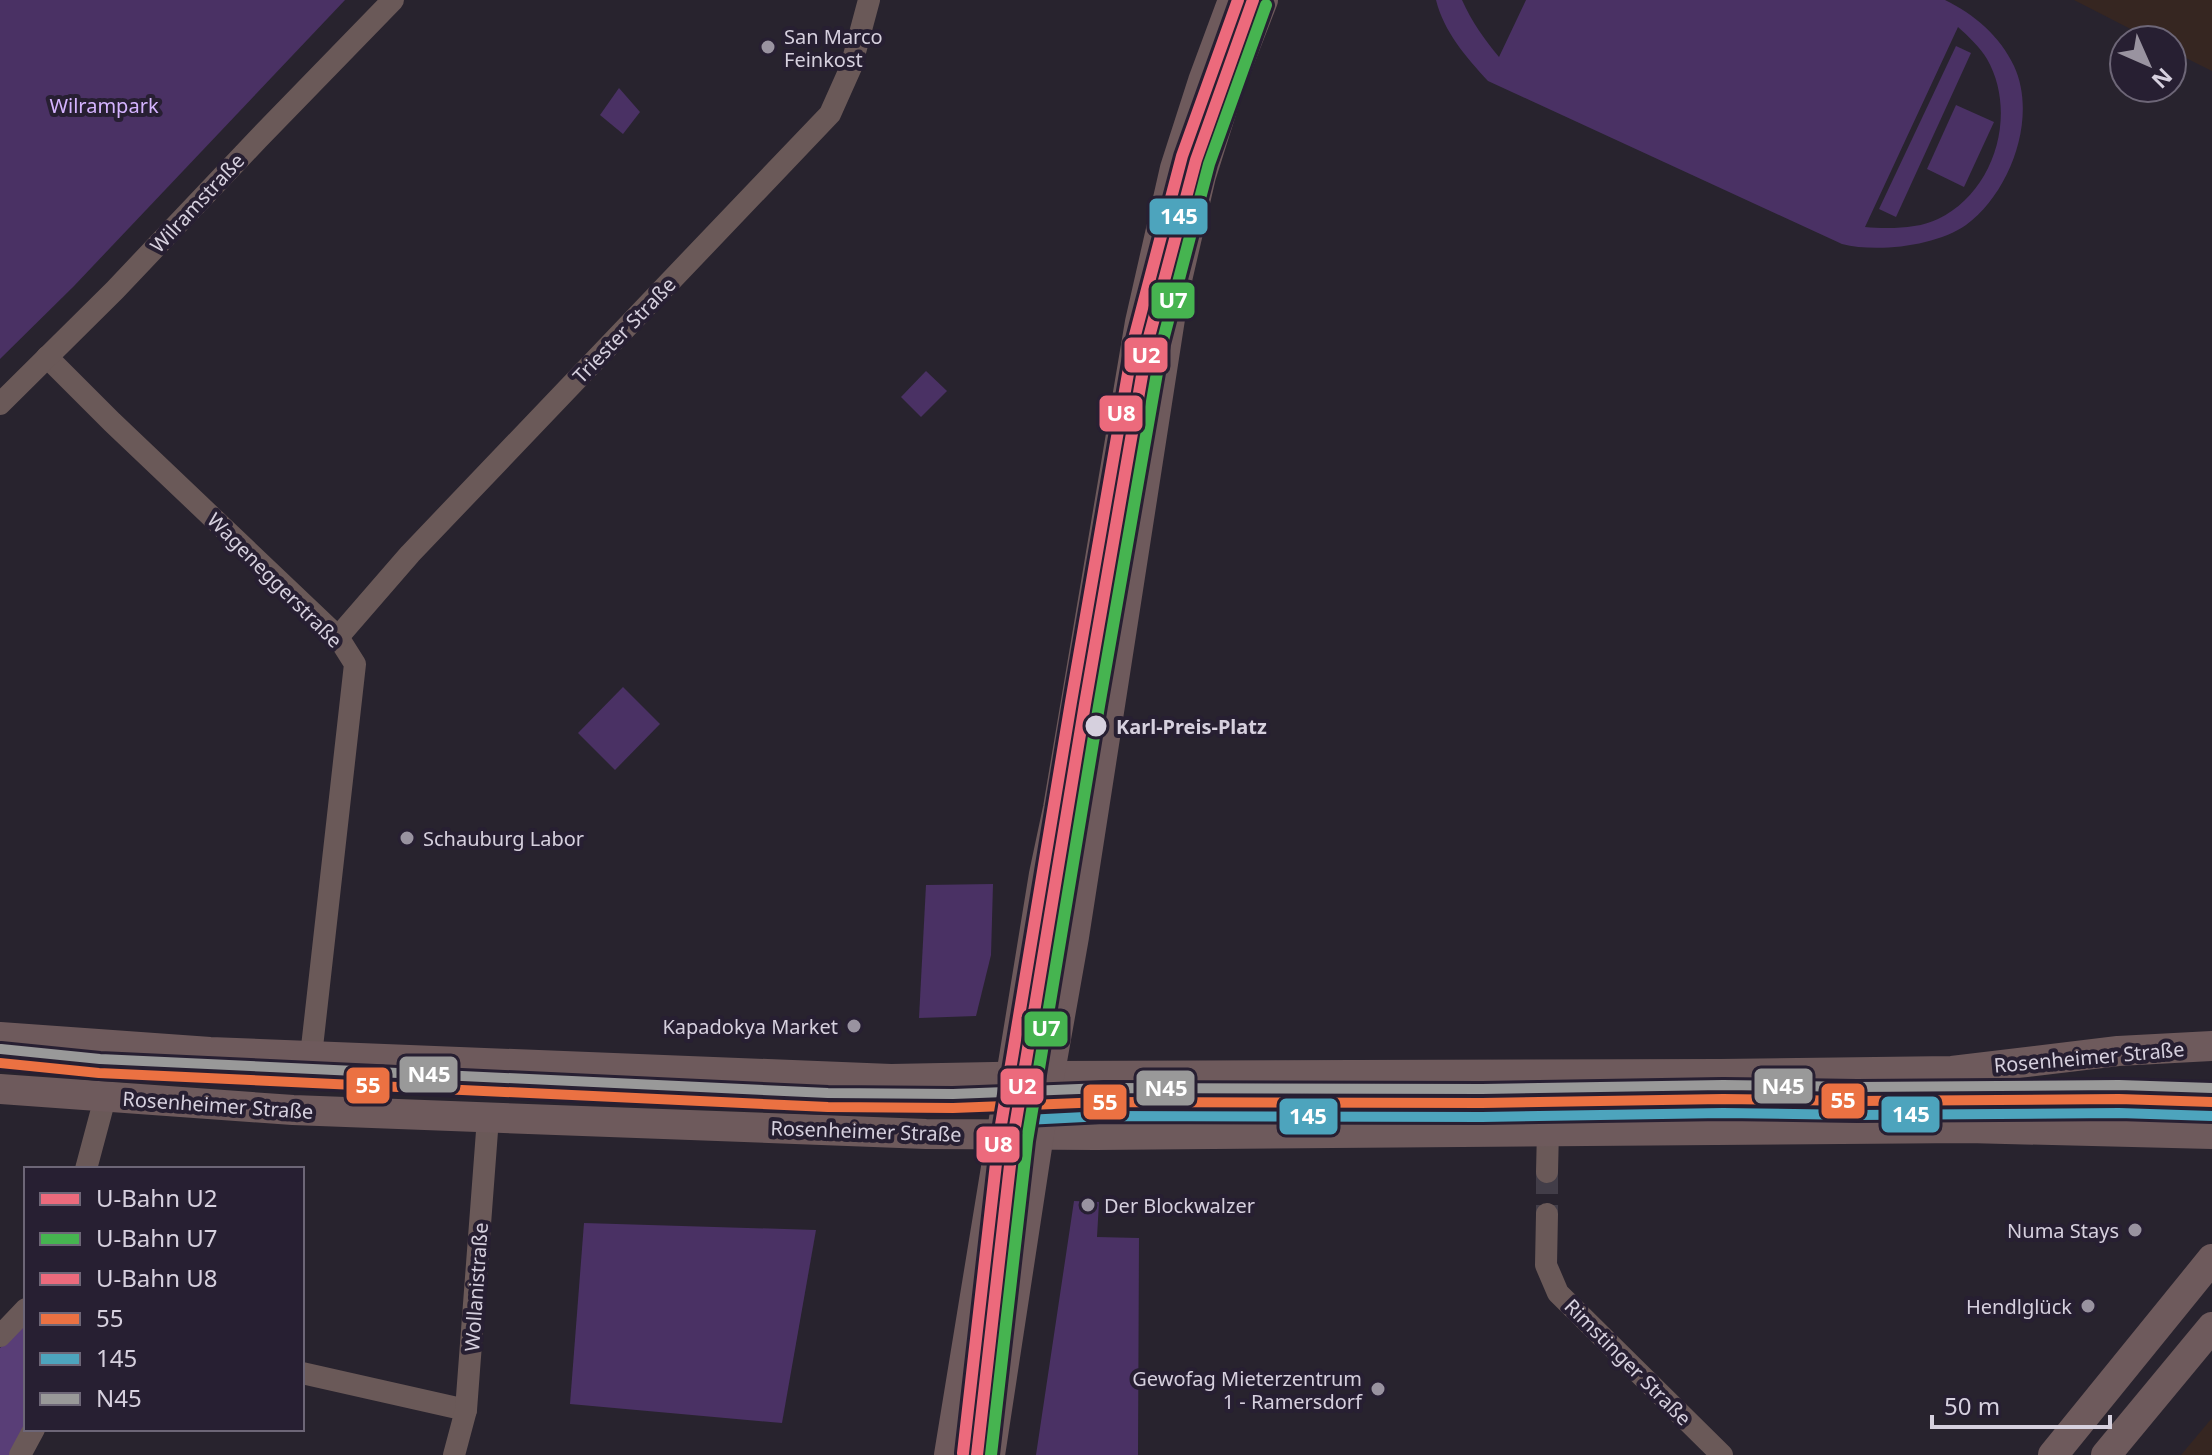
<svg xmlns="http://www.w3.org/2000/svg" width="2212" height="1455" font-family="'Noto Sans',sans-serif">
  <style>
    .commercial { fill: #362621 }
    .green { fill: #4a3164; fill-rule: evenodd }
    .forest { fill: #593e77 }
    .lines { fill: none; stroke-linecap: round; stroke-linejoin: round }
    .street-tunnel { stroke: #423d48; stroke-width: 22; stroke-dasharray: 22 11; stroke-linecap: butt }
    .street { stroke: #6a5958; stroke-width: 22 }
    .secondary { stroke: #6e5a5c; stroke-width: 30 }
    .bus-1-casing { stroke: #271f32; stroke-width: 16 }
    .bus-2-casing { stroke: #271f32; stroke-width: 16 }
    .bus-3-casing { stroke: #271f32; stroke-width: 16 }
    .bus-1 { stroke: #eb7142; stroke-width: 10 }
    .bus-2 { stroke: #4da4bd; stroke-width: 10 }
    .bus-3 { stroke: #999; stroke-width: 10 }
    .metro-1-casing { stroke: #271f32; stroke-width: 18 }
    .metro-2-casing { stroke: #271f32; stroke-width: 18 }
    .metro-3-casing { stroke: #271f32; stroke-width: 18 }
    .metro-1 { stroke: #ec6a7c; stroke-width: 12 }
    .metro-2 { stroke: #46b450; stroke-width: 12 }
    .metro-3 { stroke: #ec6a7c; stroke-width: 12 }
    .poi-dot { fill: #9993a0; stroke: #271f32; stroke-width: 3 }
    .stop-dot { fill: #d6d0de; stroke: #271f32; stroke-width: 3 }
    .labels { text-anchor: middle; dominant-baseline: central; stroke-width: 8; stroke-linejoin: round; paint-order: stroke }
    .poi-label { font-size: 20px; fill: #d6d0de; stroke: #271f32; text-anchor: end }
    .park-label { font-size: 20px; fill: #d4b3fe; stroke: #271f32 }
    .street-label { font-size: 20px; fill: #d6d0de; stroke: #271f32 }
    .stop-label { font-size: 20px; font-weight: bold; fill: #d6d0de; stroke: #271f32; text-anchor: start }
    .line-badge { stroke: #271f32; stroke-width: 3 }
    .badge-label { font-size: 22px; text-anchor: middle; font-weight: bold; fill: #fff }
  </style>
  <rect width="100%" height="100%" fill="#28232e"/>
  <!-- commercial -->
  <g class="commercial">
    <path d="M 2074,0 L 2212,0 L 2212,71 L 2172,51 L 2172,40 L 2152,40 Z"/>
    <path d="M 2212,1418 L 2212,1455 L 2181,1455 Z"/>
  </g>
  <!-- green -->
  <g class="green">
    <path d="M 0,0 L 345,0 L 74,286 L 0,359 Z"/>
    <path d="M 1436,0 L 1462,0 C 1472,22 1484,39 1499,57 L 1526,0 L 1945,0 C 1974,14 2000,36 2014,66 C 2038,118 2010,193 1966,225 C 1936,246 1877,253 1842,244 L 1488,81 C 1466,57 1444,32 1436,0 ZM 1958,27 C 1968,36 1980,47 1987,59 C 2018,113 1995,192 1938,219 C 1918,229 1887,229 1865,227 Z"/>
    <path d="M 1956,46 L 1971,53 L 1896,217 L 1879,209 Z"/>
    <path d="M 619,88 L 640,112 L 623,134 L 600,115 Z"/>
    <path d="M 1956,105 L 1994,122 L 1964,187 L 1927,169 Z"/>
    <path d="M 926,371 L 947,391 L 921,417 L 901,397 Z"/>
    <path d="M 623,687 L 660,724 L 615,770 L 578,733 Z"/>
    <path d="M 993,884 L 991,955 L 976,1016 L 919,1018 L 926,885 Z"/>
    <path d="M 1074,1201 L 1099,1202 L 1097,1237 L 1139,1238 L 1138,1455 L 1036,1455 Z"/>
    <path d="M 1003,1208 L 1009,1209 L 983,1370 L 988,1388 L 979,1455 L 963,1455 Z"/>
    <path d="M 584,1223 L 816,1230 L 782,1423 L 570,1404 Z"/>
  </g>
  <!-- forest -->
  <path class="forest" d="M 26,1321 L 26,1429 L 12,1455 L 0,1455 L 0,1348 Z"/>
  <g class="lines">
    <!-- street-tunnel -->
    <path class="street-tunnel" d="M 1547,1172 L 1547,1214"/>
    <!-- street -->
    <g class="street">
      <path d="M 47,357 L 112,422 L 338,637 L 355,664 L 311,1056"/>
      <path d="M 0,404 L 115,290 L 258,139 L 393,0"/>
      <path d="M 338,637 L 410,554 L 830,114 L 851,67 L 869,0"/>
      <path d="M 86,1169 L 105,1098"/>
      <path d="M 1547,1172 L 1548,1130"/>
      <path d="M 1547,1214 L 1546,1265 L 1558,1293 L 1722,1455"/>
      <path d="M 0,1336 L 26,1309"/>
      <path d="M 302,1373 L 466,1410"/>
      <path d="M 20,1455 L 34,1429"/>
      <path d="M 454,1455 L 466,1410 L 488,1118"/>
    </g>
    <!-- secondary -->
    <g class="secondary">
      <path d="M 0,1037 L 210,1052 L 891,1079 L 1050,1076 L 1720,1074 L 1952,1071 L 2118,1051 L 2212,1046"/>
      <path d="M 0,1089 L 293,1110 L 926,1134 L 1096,1135 L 1968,1128 L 2212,1134"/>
      <path d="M 949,1455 L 1044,874 L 1058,808 L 1140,322 L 1175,168 L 1203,81 L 1233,0"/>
      <path d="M 990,1455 L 1039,1134 L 1074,937 L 1174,293 L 1201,176 L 1229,87 L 1263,0"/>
      <path d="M 2053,1455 L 2212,1259"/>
      <path d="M 2106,1455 L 2212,1327"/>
    </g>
    <!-- bus-1 casing -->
    <g class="bus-1-casing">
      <path id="bus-1" d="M 0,1063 L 99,1073 L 828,1107 L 953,1108 L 1104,1102 L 1482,1103 L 1723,1099 L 1857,1101 L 2119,1099 L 2212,1102"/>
    </g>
    <!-- bus-2 casing -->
    <g class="bus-2-casing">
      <g id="bus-2">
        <path d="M 1020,1109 L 1154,325 L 1189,172 L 1216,86 L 1246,5"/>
        <path d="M 1007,1121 L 1104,1116 L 1482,1117 L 1723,1113 L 1857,1115 L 2119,1113 L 2212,1116"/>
      </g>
    </g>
    <!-- bus-3 casing -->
    <g class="bus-3-casing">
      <path id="bus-3" d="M 1,1049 L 100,1059 L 828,1093 L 953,1094 L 1104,1088 L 1482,1089 L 1723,1085 L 1857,1087 L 2119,1085 L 2212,1088"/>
    </g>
    <!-- bus-1 -->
    <use href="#bus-1" class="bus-1"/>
    <!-- bus-2 -->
    <use href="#bus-2" class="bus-2"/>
    <!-- bus-3 -->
    <use href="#bus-3" class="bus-3"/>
    <!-- metro-1 casing -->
    <g class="metro-1-casing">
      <path id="metro-1" d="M 977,1455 L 1013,1139 L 1085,704 L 1148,341 L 1196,160 L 1253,0"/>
    </g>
    <!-- metro-2 casing -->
    <g class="metro-2-casing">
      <path id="metro-2" d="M 991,1455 L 1027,1141 L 1099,706 L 1162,344 L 1209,164 L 1266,5"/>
    </g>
    <!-- metro-3 casing -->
    <g class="metro-3-casing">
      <path id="metro-3" d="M 963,1453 L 999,1137 L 1071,702 L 1134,339 L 1182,156 L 1238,0"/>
    </g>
    <!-- metro-1 -->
    <use href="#metro-1" class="metro-1"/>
    <!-- metro-2 -->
    <use href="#metro-2" class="metro-2"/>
    <!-- metro-3 -->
    <use href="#metro-3" class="metro-3"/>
  </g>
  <!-- markers -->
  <g class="poi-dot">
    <circle cx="768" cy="47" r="8"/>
    <circle cx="407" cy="838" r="8"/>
    <circle cx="854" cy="1026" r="8"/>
    <circle cx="1088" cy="1205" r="8"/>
    <circle cx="2135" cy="1230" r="8"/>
    <circle cx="2088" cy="1306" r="8"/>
    <circle cx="1378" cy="1389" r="8"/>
  </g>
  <circle class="stop-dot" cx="1096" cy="726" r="12"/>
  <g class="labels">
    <!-- poi labels -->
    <g class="poi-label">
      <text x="784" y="36" text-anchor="start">San Marco<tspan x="784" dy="23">Feinkost</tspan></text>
      <text x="423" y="838" text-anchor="start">Schauburg Labor</text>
      <text x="838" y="1026">Kapadokya Market</text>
      <text x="1104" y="1205" text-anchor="start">Der Blockwalzer</text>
      <text x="2119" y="1230">Numa Stays</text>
      <text x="2072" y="1306">Hendlglück</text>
      <text x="1362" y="1378">Gewofag Mieterzentrum<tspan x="1362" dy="23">1 - Ramersdorf</tspan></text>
    </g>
    <!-- park labels -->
    <g class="park-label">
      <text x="104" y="105">Wilrampark</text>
    </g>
    <!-- street labels -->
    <g class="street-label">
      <text transform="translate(197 203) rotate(-47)">Wilramstraße</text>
      <text transform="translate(624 330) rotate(-46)">Triester Straße</text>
      <text transform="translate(275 580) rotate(45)">Wageneggerstraße</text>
      <text transform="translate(2089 1057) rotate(-5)">Rosenheimer Straße</text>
      <text transform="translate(218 1105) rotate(4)">Rosenheimer Straße</text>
      <text transform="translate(866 1131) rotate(2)">Rosenheimer Straße</text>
      <text transform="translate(476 1287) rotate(-86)">Wollanistraße</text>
      <text transform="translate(1628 1362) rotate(45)">Rimstinger Straße</text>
    </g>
    <!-- stop labels -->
    <g class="stop-label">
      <text x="1116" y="726">Karl-Preis-Platz</text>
    </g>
  </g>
  <g class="line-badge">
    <rect x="1148" y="197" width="61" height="39" rx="8" fill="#4da4bd"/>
    <rect x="1150" y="281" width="46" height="39" rx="8" fill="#46b450"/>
    <rect x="1123" y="336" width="46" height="38" rx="8" fill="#ec6a7c"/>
    <rect x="1098" y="394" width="46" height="39" rx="8" fill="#ec6a7c"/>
    <rect x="1023" y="1010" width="46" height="38" rx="8" fill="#46b450"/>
    <rect x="398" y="1055" width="61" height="39" rx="8" fill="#999"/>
    <rect x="345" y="1066" width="46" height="39" rx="8" fill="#eb7142"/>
    <rect x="1753" y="1067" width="61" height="38" rx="8" fill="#999"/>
    <rect x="999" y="1067" width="46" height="39" rx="8" fill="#ec6a7c"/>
    <rect x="1135" y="1069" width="61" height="38" rx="8" fill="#999"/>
    <rect x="1820" y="1082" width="46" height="38" rx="8" fill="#eb7142"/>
    <rect x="1082" y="1083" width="46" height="38" rx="8" fill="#eb7142"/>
    <rect x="1880" y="1095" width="61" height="39" rx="8" fill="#4da4bd"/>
    <rect x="1278" y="1097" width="61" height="39" rx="8" fill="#4da4bd"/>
    <rect x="975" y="1125" width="46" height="39" rx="8" fill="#ec6a7c"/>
  </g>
  <g class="badge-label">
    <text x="1179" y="224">145</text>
    <text x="1173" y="308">U7</text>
    <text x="1146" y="363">U2</text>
    <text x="1121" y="421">U8</text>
    <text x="1046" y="1036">U7</text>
    <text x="429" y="1082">N45</text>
    <text x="368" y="1093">55</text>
    <text x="1783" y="1094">N45</text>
    <text x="1022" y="1094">U2</text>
    <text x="1166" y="1096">N45</text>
    <text x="1843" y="1108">55</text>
    <text x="1105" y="1110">55</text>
    <text x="1911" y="1122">145</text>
    <text x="1308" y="1124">145</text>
    <text x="998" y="1152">U8</text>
  </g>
  <!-- legend -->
  <rect x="24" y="1167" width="280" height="264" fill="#271f32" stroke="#6d6677" stroke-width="2"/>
  <rect x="40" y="1193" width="40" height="12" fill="#ec6a7c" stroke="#6d6677" stroke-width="2"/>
  <text x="96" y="1207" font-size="24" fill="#d6d0de">U-Bahn U2</text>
  <rect x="40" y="1233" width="40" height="12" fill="#46b450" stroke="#6d6677" stroke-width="2"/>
  <text x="96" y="1247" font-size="24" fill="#d6d0de">U-Bahn U7</text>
  <rect x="40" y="1273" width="40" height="12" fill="#ec6a7c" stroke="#6d6677" stroke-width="2"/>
  <text x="96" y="1287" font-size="24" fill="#d6d0de">U-Bahn U8</text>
  <rect x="40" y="1313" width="40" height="12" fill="#eb7142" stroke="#6d6677" stroke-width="2"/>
  <text x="96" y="1327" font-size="24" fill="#d6d0de">55</text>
  <rect x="40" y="1353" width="40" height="12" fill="#4da4bd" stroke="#6d6677" stroke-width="2"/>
  <text x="96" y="1367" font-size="24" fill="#d6d0de">145</text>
  <rect x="40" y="1393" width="40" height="12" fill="#999999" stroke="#6d6677" stroke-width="2"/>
  <text x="96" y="1407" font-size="24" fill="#d6d0de">N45</text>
  <!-- north arrow -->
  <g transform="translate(2148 64) rotate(135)"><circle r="38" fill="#271f32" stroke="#6d6677" stroke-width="2"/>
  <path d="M0-6L14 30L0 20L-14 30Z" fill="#9993a0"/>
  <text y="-12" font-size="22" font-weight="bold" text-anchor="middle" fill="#d6d0de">N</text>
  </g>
  <!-- scale -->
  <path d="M1932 1415v12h178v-12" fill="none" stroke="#d6d0de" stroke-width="4"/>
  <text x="1944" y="1415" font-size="24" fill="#d6d0de" stroke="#271f32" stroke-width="6" paint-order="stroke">50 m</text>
</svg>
